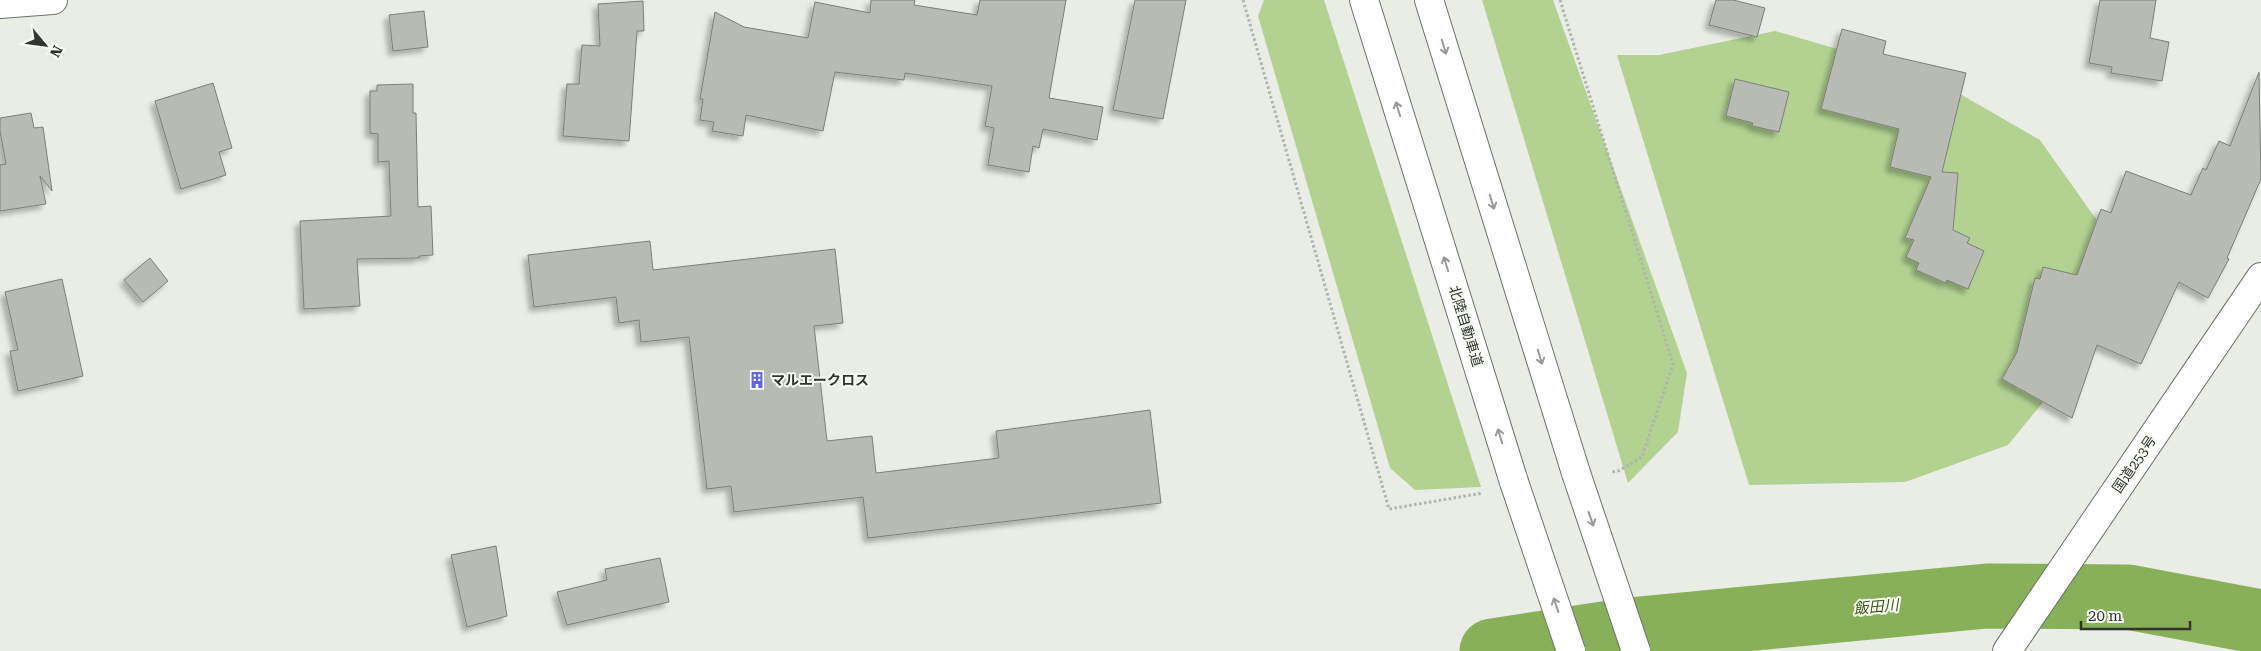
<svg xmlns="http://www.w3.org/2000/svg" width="2261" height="651" font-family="'Roboto Serif','Noto Sans JP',serif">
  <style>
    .green { fill: #b3d292 }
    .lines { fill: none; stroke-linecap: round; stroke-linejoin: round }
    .river { stroke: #88b059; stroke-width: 65 }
    .building { fill: #b7bbb4; stroke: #7d8079; filter: url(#shadow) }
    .minor-casing { stroke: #6f726b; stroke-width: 30 }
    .highway-casing { stroke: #6f726b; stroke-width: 30 }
    .path { stroke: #b1b4af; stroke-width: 3; stroke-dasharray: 2.5 2.5; stroke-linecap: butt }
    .minor { stroke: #fff; stroke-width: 28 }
    .highway { stroke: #fff; stroke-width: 28 }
    .highway-bridge-casing { stroke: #6f726b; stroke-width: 30; stroke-linecap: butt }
    .highway-bridge { stroke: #fff; stroke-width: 28 }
    .oneway { stroke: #989a98 }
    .labels { text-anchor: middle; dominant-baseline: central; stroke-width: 4; stroke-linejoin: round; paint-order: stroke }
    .street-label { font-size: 14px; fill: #323431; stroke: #f7fbf3 }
    .poi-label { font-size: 14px; font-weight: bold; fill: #323431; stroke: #f7fbf3; text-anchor: start }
    .water-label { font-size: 15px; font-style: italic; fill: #3e581b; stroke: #f7fbf3 }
  </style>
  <defs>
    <filter id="shadow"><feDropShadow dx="-4.5" dy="4.5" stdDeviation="2.5" flood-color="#0004"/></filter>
  </defs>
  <rect width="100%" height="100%" fill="#e9ede6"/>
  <!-- green -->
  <g class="green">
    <path d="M 1264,0 L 1324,0 L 1481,487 L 1415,490 L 1390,468 L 1258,16 Z"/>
    <path d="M 1482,0 L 1553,0 L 1687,373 L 1678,432 L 1628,483 Z"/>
    <path d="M 1775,31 L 1927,75 L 2040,140 L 2096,219 L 2124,288 L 2084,352 L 2008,445 L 1905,482 L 1749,485 L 1617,55 L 1659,55 Z"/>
  </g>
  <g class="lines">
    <!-- river -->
    <path class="river" d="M 1492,651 L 1629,630 L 1987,596 L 2128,597 L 2261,622"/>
  </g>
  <!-- building -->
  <g class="building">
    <path d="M 871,0 L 915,0 L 914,5 L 977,15 L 980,0 L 1066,0 L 1049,98 L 1103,107 L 1097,140 L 1043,129 L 1039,148 L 1033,146 L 1029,172 L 988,165 L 994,128 L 985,126 L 992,86 L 905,73 L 904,80 L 835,72 L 823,131 L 746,115 L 743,136 L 712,131 L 714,122 L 700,120 L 703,99 L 700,99 L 715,12 L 744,27 L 808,38 L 815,2 L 870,13 Z"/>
    <path d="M 1135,0 L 1186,0 L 1163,119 L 1113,110 Z"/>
    <path d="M 1716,0 L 1733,0 L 1765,8 L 1757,37 L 1709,25 Z"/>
    <path d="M 2100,0 L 2156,0 L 2150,38 L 2169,42 L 2162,81 L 2111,73 L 2112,67 L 2089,63 Z"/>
    <path d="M 643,1 L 644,31 L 637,31 L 629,141 L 563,136 L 567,84 L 579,84 L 582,45 L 600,46 L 598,4 Z"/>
    <path d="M 424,11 L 428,47 L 393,51 L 389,15 Z"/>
    <path d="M 1842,29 L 1886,41 L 1883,54 L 1966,73 L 1942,172 L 1958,173 L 1953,230 L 1970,238 L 1967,243 L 1984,251 L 1968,289 L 1947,280 L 1946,283 L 1916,270 L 1919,263 L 1906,257 L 1914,240 L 1905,238 L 1931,177 L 1890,167 L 1899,129 L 1821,109 Z"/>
    <path d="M 2259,72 L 2261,179 L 2227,258 L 2229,259 L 2208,298 L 2179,282 L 2141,364 L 2097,345 L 2072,418 L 2002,379 L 2017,352 L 2035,278 L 2040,279 L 2043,267 L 2077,275 L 2101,209 L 2111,213 L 2126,171 L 2191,195 L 2203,168 L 2206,170 L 2219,141 L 2230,146 Z"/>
    <path d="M 1735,79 L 1789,92 L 1779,132 L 1752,126 L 1753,123 L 1726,116 Z"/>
    <path d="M 213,83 L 232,148 L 219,152 L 226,175 L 181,189 L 155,101 Z"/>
    <path d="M 413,84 L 413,113 L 416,113 L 418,207 L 431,206 L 433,255 L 419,256 L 419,258 L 357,259 L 360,306 L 304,309 L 300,221 L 391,216 L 389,161 L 378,162 L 378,134 L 370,133 L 370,91 L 377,91 L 377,85 Z"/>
    <path d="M 31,113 L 34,128 L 43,127 L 52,191 L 40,176 L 46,204 L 0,211 L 0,165 L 6,164 L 0,131 L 0,118 Z"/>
    <path d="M 650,241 L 653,270 L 835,249 L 843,323 L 814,326 L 827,441 L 872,436 L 876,473 L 999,458 L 996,431 L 1150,410 L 1161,503 L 868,538 L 863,497 L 734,512 L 731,486 L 707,489 L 689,337 L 641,342 L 639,320 L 619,323 L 616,297 L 534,307 L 528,255 Z"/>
    <path d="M 150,258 L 168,281 L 143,302 L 124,280 Z"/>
    <path d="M 62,279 L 83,376 L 18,391 L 10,351 L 18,350 L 5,292 Z"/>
    <path d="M 496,546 L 507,616 L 467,627 L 451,555 Z"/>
    <path d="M 660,558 L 669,602 L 567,625 L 557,592 L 607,580 L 605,569 Z"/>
  </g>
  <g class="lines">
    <!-- minor casing -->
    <g class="minor-casing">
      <path id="minor" d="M 0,4 L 53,0"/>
    </g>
    <!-- highway casing -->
    <g class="highway-casing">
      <g id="highway">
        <path d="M 1364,0 L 1514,482"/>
        <path d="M 1429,0 L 1576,473"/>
        <path d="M 2007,651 L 2261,277"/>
      </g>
    </g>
    <!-- path -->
    <g class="path">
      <path d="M 1243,0 L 1389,509 L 1483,493"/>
      <path d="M 1560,0 L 1673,364 L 1642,457 L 1618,471 L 1610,472"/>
    </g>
    <!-- minor -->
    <use href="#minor" class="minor"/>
    <!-- highway -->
    <use href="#highway" class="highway"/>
    <!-- highway-bridge casing -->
    <g class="highway-bridge-casing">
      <g id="highway-bridge">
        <path d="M 1576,473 L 1636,651"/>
        <path d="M 1514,482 L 1571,651"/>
      </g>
    </g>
    <!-- highway-bridge -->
    <use href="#highway-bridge" class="highway-bridge"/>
  </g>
  <!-- one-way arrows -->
  <defs><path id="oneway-shaft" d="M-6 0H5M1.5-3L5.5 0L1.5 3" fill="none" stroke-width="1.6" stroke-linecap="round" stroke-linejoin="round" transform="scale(1.25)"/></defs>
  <g class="oneway">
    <use href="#oneway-shaft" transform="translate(1444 47) rotate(73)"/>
    <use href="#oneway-shaft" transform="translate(1398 109) rotate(-107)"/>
    <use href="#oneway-shaft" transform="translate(1492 202) rotate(73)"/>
    <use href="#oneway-shaft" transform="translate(1446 264) rotate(-107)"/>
    <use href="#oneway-shaft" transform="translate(1540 357) rotate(73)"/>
    <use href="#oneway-shaft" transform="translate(1500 436) rotate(-107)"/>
    <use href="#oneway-shaft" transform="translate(1591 519) rotate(71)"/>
    <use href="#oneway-shaft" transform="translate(1556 605) rotate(-109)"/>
  </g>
  <!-- icons -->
  <defs>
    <g id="building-bare" transform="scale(1.35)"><path d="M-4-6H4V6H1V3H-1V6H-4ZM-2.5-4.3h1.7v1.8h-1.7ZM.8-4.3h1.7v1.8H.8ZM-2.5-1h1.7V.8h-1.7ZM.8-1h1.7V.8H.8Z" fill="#6564dd" stroke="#f7fbf3" stroke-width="2.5" paint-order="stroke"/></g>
  </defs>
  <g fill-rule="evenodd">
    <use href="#building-bare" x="757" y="380"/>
  </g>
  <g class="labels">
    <!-- street labels -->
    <g class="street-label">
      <text transform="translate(1466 326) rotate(73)">北陸自動車道</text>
      <text transform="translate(2134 464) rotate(-56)">国道253号</text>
    </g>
    <!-- poi labels -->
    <g class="poi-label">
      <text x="771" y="380">マルエークロス</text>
    </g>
    <!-- water labels -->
    <g class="water-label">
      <text transform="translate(1876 607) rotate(-5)">飯田川</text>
    </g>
  </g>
  <!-- north arrow -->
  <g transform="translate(45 45) rotate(119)" stroke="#f7fbf3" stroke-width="4" paint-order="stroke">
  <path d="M0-4L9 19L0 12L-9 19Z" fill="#323431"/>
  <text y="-8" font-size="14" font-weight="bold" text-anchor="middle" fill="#323431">N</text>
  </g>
  <!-- scale -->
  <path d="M2081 621v8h109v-8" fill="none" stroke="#323431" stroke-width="2.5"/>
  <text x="2088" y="621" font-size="15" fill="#323431" stroke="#f7fbf3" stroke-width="4" paint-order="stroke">20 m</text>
</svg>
